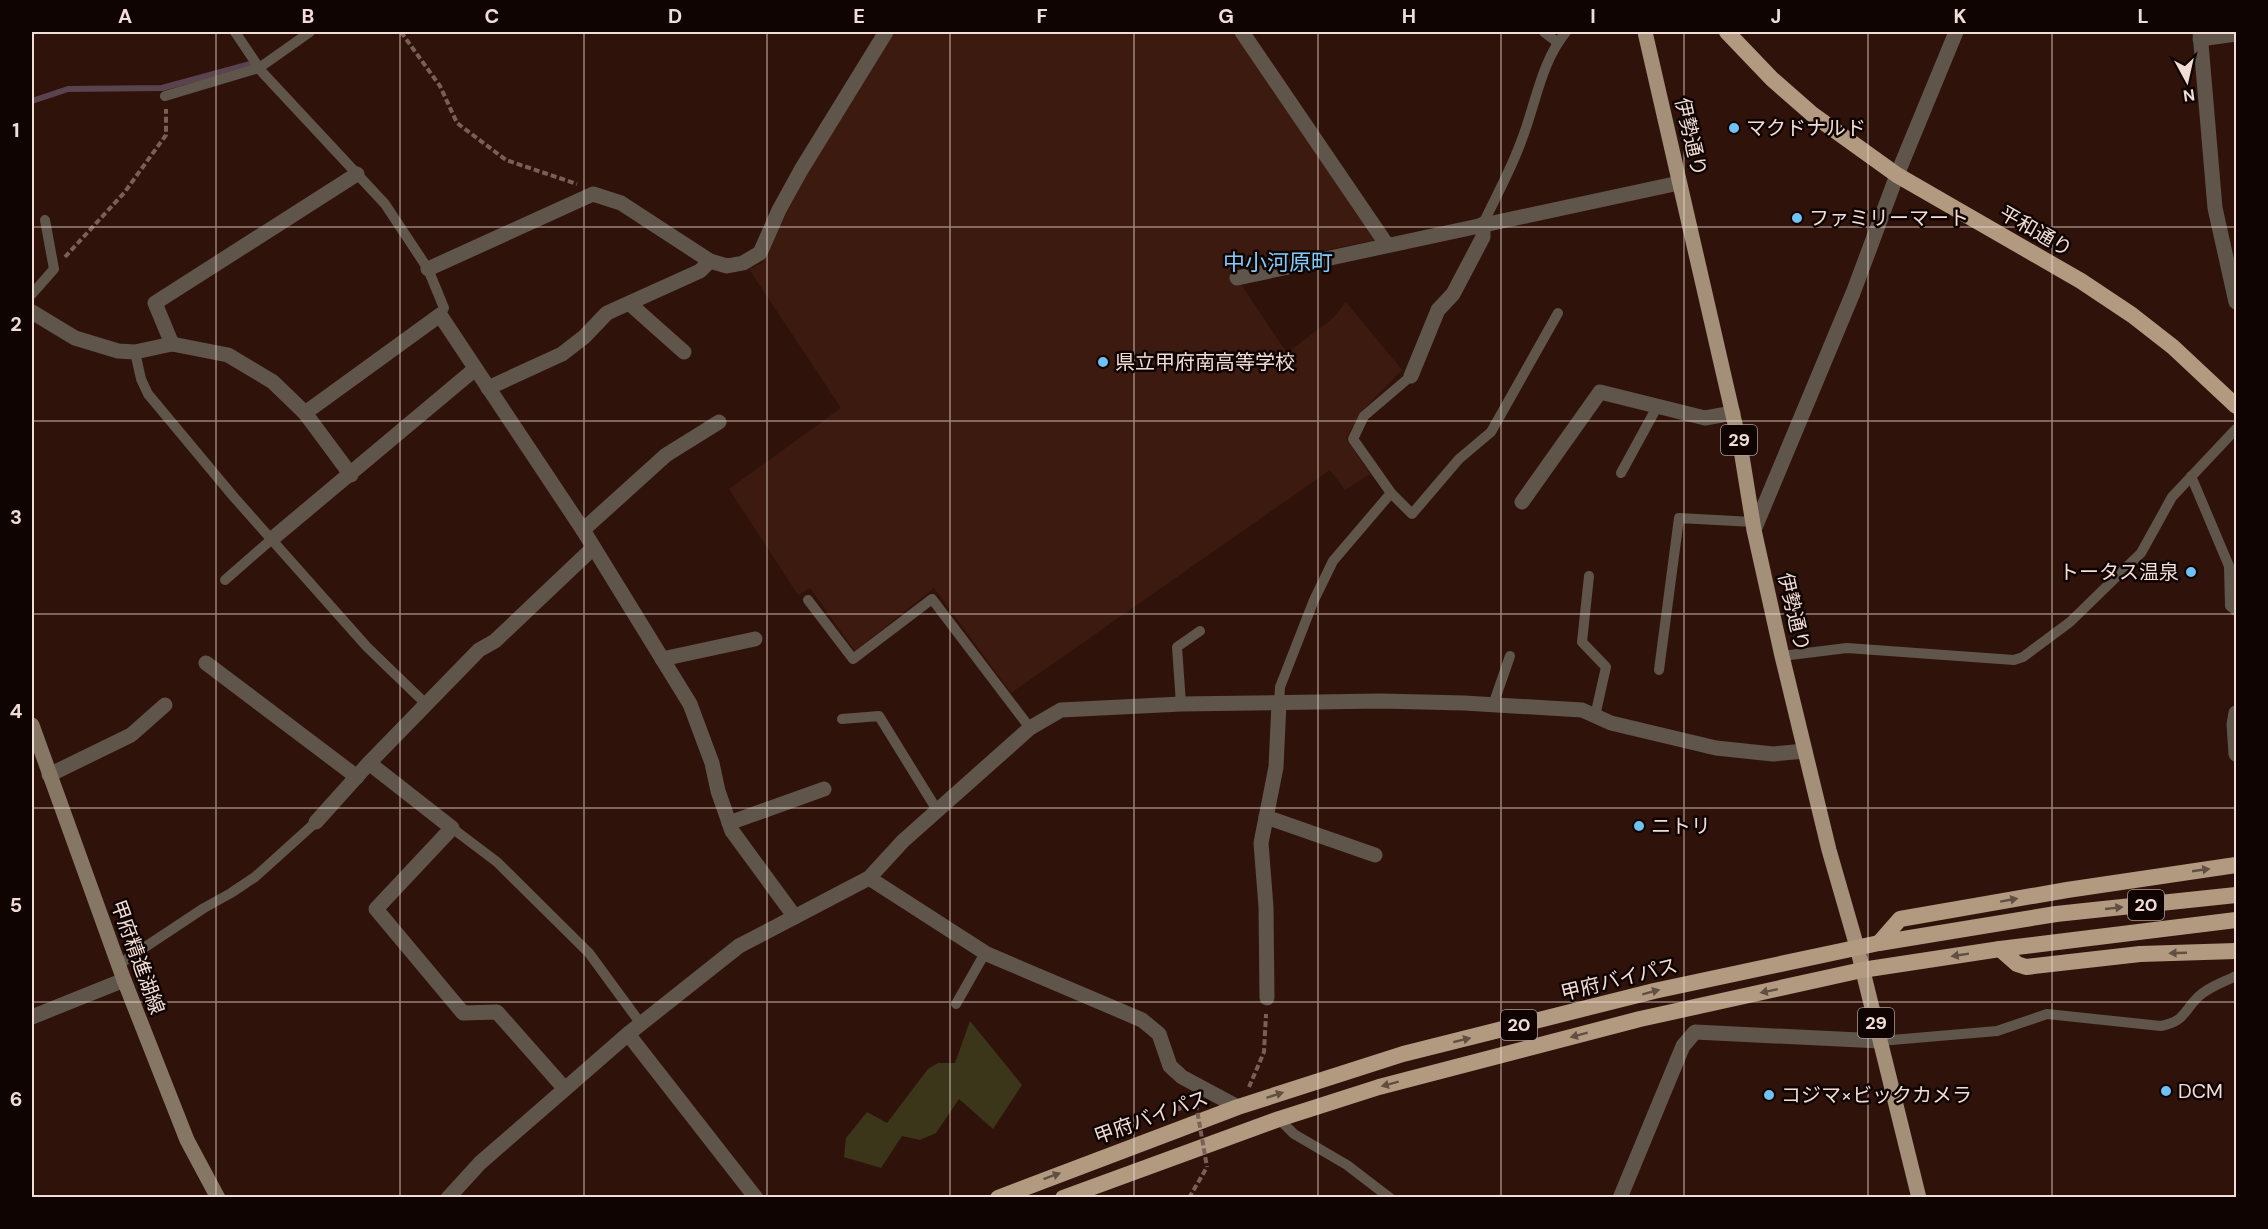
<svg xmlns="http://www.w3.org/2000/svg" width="2268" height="1229" font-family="'DM Sans','Noto Sans JP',sans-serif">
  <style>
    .built { fill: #3d1a0f }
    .green { fill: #3b361a }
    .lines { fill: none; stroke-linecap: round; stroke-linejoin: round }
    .stream { stroke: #58434e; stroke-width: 6 }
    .path { stroke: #795f58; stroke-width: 4; stroke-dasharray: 6 3; stroke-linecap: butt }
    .service { stroke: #5f554a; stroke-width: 10 }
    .minor { stroke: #5f554a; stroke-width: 15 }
    .secondary { stroke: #867664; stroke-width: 15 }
    .primary { stroke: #a48f78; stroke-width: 15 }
    .trunk { stroke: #b29a81; stroke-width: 16 }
    .path-bridge { stroke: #795f58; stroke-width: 4; stroke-dasharray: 6 3; stroke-linecap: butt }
    .oneway { fill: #604f42 }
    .grid { fill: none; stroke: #f1dcd6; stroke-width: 1.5; stroke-opacity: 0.55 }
    .poi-dot { fill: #70c1f4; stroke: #0f0402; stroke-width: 2 }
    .labels { text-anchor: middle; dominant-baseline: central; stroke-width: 5; stroke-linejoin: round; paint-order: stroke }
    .shield { fill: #0f0402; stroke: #ad9b96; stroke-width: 1.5 }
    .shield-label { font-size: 18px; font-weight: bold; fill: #f1dcd6 }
    .poi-label { font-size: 20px; fill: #f1dcd6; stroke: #0f0402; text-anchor: start }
    .street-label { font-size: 20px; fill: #f1dcd6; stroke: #0f0402 }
    .quarter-label { font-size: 22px; fill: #80cbfa; stroke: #0f0402 }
    .neatline { fill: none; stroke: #f1dcd6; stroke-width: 2 }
    .grid-label { font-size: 20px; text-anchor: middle; font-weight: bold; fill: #f1dcd6 }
  </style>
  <rect width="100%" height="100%" fill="#2f130b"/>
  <!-- built -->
  <path class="built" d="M 894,32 L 1235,32 L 1375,240 L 1236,269 L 1237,278 L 1287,353 L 1333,318 L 1346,302 L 1402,370 L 1362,411 L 1346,438 L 1370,474 L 1345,490 L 1330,470 L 1011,693 L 934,588 L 855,651 L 810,588 L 798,595 L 729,489 L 841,408 L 749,269 L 762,263 L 805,175 Z"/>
  <!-- green -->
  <path class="green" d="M 970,1021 L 1022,1085 L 993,1129 L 959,1099 L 936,1133 L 920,1140 L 902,1136 L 881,1168 L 844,1157 L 846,1138 L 867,1112 L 887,1123 L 928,1069 L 938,1063 L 955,1063 Z"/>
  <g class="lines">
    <!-- stream -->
    <path class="stream" d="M 32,101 L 68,89 L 162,88 L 257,62"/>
    <!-- path -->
    <g class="path">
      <path d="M 401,32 L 440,86 L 457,123 L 506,160 L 577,184"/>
      <path d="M 65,257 L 124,193 L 166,135 L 166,109"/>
      <path d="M 1249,1087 L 1264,1052 L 1266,1014"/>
      <path d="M 1181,1108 L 1179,1109 L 1185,1096"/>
      <path d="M 1189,1198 L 1207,1167"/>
    </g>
    <!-- service -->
    <g class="service">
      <path d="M 235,32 L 262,72 L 385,204 L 428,269 L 444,308 L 440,315"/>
      <path d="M 1544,32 L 1557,42"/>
      <path d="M 165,96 L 259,68 L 310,32"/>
      <path d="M 1483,224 C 1496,196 1512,168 1522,139 C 1536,103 1541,62 1566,32"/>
      <path d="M 32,294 L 54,269 L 45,220"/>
      <path d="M 135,352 L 141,379 L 148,394 L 233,496 L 367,647 L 426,704"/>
      <path d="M 1621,473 L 1657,407"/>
      <path d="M 2191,476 L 2229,566 L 2230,606 L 2236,611"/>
      <path d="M 1391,493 L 1353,439 L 1364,416 L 1411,376"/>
      <path d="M 1589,576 L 1582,642 L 1606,667 L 1595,716"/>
      <path d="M 225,580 L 272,539"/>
      <path d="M 808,600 L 853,659 L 932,599 L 1030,728"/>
      <path d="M 1782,656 L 1847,648 L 2014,660 L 2023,657 L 2070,622 L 2141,553 L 2172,497 L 2236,429"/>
      <path d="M 1659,670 L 1679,518 L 1753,522"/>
      <path d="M 1279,703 L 1280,687 L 1314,600 L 1333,561 L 1391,493 L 1412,514 L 1459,459 L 1491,432 L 1558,313"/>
      <path d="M 1181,704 L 1177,647 L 1200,631"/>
      <path d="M 1493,705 L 1510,656"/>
      <path d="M 842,719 L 879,716 L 937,810"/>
      <path d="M 452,828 L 497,862 L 589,953 L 641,1024"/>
      <path d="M 118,965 L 204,908 L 231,893 L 255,877 L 316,822"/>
      <path d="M 956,1004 L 985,953"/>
      <path d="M 1880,1041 L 1997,1031 L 2047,1014 L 2161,1026 C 2185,1021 2182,1013 2198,997 C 2208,987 2224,982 2236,976"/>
      <path d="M 1279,1119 L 1294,1134 L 1347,1165 L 1390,1198"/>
    </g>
    <!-- minor -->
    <g class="minor">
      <path d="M 1242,32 L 1387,245"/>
      <path d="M 2200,32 L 2215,208 L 2236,302"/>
      <path d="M 2200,39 L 2236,34"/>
      <path d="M 428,269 L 593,194 L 621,203 L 710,261 L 727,266 L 743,263 L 760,253 L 779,210 L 801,170 L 886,32"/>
      <path d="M 1237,278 L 1679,183"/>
      <path d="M 630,304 L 684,352"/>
      <path d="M 32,312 L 75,338 L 118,351 L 135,352 L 172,344 L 228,355 L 273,382 L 305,413 L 440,315 L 583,530 L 690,704 L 712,763 L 718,791 L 732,831 L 795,917"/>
      <path d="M 172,344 L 155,303 L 357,174"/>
      <path d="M 1411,376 L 1438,310 L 1453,294 L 1483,237 L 1483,224"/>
      <path d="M 488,388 L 562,354 L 584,337 L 607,313 L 700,271 L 710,261"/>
      <path d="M 305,413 L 351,475"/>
      <path d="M 1522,502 L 1600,392 L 1705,418 L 1733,413"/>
      <path d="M 583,530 L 666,455 L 719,422"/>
      <path d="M 1754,530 L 1853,293 L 1897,175 L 1956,32"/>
      <path d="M 272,539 L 475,369"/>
      <path d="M 662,659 L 755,639"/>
      <path d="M 206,663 L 357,777"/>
      <path d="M 2236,713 L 2234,724 L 2236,754"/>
      <path d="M 369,763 L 452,828 L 376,909 L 463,1013 L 497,1012 L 565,1089"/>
      <path d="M 49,775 L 131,735 L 165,705"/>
      <path d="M 1266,817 L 1375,855"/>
      <path d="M 316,822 L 369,763 L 479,650 L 495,641 L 593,548"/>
      <path d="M 729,823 L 824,789"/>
      <path d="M 869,878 L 987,954 L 1142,1020 L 1159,1034 L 1170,1066 L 1182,1077 L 1238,1107"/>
      <path d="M 1267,998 L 1266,907 L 1261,843 L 1276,767 L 1279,703"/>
      <path d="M 32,1017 L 124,980"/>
      <path d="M 628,1034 L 756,1198"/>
      <path d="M 448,1198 L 480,1163 L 565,1089 L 628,1034 L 739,946 L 869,878 L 903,841 L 1030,728 L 1061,710 L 1181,704 L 1381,701 L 1464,703 L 1582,710 L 1611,723 L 1716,748 L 1773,754 L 1805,751"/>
      <path d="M 1620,1198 L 1683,1046 L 1695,1032 L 1880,1041"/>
    </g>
    <!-- secondary -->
    <path class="secondary" d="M 32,725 L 124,980 L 187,1140 L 218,1198"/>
    <!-- primary -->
    <path class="primary" d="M 1645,32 L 1741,450 L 1754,530 L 1782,656 L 1829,850 L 1857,947 L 1919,1198"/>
    <!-- trunk -->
    <g class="trunk">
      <path d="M 1727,32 L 1772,79 L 1812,114 L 1897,175 L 2081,281 L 2132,315 L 2173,347 L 2236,406"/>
      <path d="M 1879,943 L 1900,919 L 2067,890 L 2236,865"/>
      <path d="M 2000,949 L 2017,964 L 2026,967 L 2140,954 L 2236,951"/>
      <path d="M 998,1198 L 1238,1107 L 1403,1054 L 1654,991 L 1879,943 L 2056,914 L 2236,895"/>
      <path d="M 1063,1198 L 1279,1119 L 1379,1087 L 1640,1019 L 1862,970 L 2000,949 L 2236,920"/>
    </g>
    <!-- path-bridge -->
    <path class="path-bridge" d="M 1196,1104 L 1207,1167"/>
  </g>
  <!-- one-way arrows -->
  <defs><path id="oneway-solid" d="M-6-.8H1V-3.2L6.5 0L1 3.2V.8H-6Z" transform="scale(1.5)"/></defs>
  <g class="oneway">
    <use href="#oneway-solid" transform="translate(2201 870) rotate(-8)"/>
    <use href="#oneway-solid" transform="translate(2009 900) rotate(-10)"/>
    <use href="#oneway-solid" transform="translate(2114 908) rotate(-6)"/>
    <use href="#oneway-solid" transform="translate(2178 953) rotate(178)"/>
    <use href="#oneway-solid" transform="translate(1960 955) rotate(171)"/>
    <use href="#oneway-solid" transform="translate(1769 991) rotate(168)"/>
    <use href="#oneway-solid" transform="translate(1651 992) rotate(-15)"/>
    <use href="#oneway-solid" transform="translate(1579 1035) rotate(165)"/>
    <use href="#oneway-solid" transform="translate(1462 1040) rotate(-14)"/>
    <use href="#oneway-solid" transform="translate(1390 1084) rotate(165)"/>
    <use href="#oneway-solid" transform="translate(1275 1095) rotate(-18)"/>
    <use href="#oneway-solid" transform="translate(1052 1176) rotate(-20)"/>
  </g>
  <!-- grid -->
  <path class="grid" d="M 216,32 L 216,1198M 400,32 L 400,1198M 584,32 L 584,1198M 767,32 L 767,1198M 950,32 L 950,1198M 1134,32 L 1134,1198M 1318,32 L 1318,1198M 1501,32 L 1501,1198M 1684,32 L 1684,1198M 1868,32 L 1868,1198M 2052,32 L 2052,1198M 32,227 L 2236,227M 32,421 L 2236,421M 32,614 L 2236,614M 32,808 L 2236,808M 32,1002 L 2236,1002"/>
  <!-- markers -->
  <g class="poi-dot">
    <circle cx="1734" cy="128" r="6"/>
    <circle cx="1797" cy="218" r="6"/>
    <circle cx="1103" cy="362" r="6"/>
    <circle cx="2191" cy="572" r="6"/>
    <circle cx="1639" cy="826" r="6"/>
    <circle cx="2166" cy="1091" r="6"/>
    <circle cx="1769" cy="1095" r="6"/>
  </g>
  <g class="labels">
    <!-- shield labels -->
    <g class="shield">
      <rect x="1721" y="425" width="36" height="30" rx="4.5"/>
      <rect x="2128" y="890" width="36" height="30" rx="4.5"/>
      <rect x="1858" y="1008" width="36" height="30" rx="4.5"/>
      <rect x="1501" y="1010" width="36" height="30" rx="4.5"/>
    </g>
    <g class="shield-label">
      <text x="1739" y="440">29</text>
      <text x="2146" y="905">20</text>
      <text x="1876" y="1023">29</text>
      <text x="1519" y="1025">20</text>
    </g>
    <!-- poi labels -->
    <g class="poi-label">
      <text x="1746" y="128">マクドナルド</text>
      <text x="1809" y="218">ファミリーマート</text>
      <text x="1115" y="362">県立甲府南高等学校</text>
      <text x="2179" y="572" text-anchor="end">トータス温泉</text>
      <text x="1651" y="826">ニトリ</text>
      <text x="2178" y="1091">DCM</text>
      <text x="1781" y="1095">コジマ×ビックカメラ</text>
    </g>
    <!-- street labels -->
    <g class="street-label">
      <text transform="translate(1691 137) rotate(77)">伊勢通り</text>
      <text transform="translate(2036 231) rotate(30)">平和通り</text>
      <text transform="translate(1794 612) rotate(77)">伊勢通り</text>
      <text transform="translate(138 957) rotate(70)">甲府精進湖線</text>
      <text transform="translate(1619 979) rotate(-14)">甲府バイパス</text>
      <text transform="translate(1151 1117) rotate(-20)">甲府バイパス</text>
    </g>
    <!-- quarter labels -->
    <g class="quarter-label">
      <text x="1278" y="262">中小河原町</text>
    </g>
  </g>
  <!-- border -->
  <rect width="2268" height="1229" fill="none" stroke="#0f0402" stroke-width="66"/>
  <!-- north arrow -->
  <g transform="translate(2187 81) rotate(172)" stroke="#0f0402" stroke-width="4.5" paint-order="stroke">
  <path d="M0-4.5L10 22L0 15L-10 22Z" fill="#f1dcd6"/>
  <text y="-9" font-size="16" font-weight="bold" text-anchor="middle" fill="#f1dcd6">N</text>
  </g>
  <rect x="33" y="33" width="2202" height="1163" class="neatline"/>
  <g class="grid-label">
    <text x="125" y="23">A</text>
    <text x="308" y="23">B</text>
    <text x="492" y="23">C</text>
    <text x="675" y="23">D</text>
    <text x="859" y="23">E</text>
    <text x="1042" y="23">F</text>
    <text x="1226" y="23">G</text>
    <text x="1409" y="23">H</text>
    <text x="1593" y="23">I</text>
    <text x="1776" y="23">J</text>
    <text x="1960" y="23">K</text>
    <text x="2143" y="23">L</text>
    <text x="16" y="137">1</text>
    <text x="16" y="331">2</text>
    <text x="16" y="524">3</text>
    <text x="16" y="718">4</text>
    <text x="16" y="912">5</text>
    <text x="16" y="1106">6</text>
  </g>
</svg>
